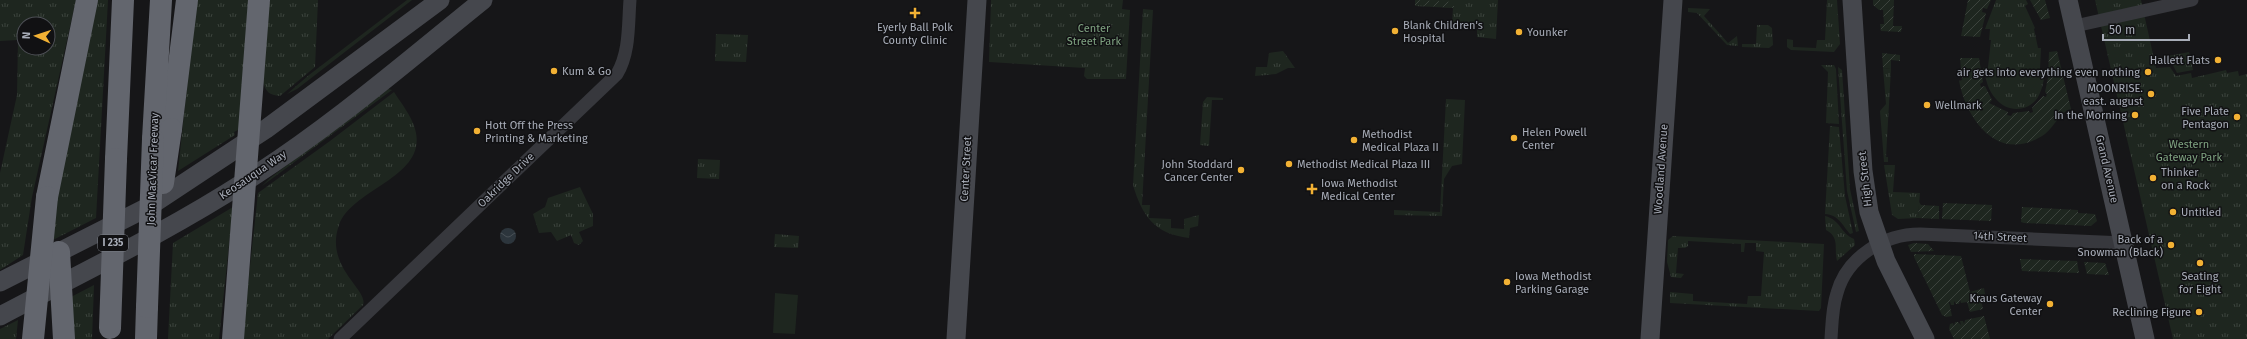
<svg xmlns="http://www.w3.org/2000/svg" width="2247" height="339" font-family="'Fira Sans',sans-serif">
  <style>
    .grass { fill: url(#grass-tufts); fill-rule: evenodd }
    .garden { fill: url(#garden-furrows) }
    .pitch { fill: #1e261f }
    .water { fill: url(#water-waves) }
    .lines { fill: none; stroke-linecap: round; stroke-linejoin: round }
    .street { stroke: #37383d; stroke-width: 13 }
    .secondary { stroke: #45474d; stroke-width: 19 }
    .highway { stroke: #63666e; stroke-width: 22 }
    .highway-bridge { stroke: #63666e; stroke-width: 22 }
    .poi-dot { fill: #f2b134; stroke: #111113; stroke-width: 1.5 }
    .labels { text-anchor: middle; dominant-baseline: central; stroke-width: 3; stroke-linejoin: round; paint-order: stroke }
    .shield { fill: #111113; stroke: #7b7e86; stroke-width: 1 }
    .shield-label { font-size: 10px; font-weight: bold; fill: #a8adb8 }
    .poi-label { font-size: 11px; fill: #a8adb8; stroke: #111113; text-anchor: start }
    .park-label { font-size: 11px; fill: #7fa381; stroke: #111113 }
    .street-label { font-size: 11px; fill: #a8adb8; stroke: #111113 }
  </style>
  <defs>
    <pattern id="grass-tufts" width="24" height="20" patternUnits="userSpaceOnUse"><rect width="24" height="20" fill="#1e261f"/><path d="M3 7l-1-3M5 7V3M7 7l1-3M15 17l-1-3M17 17v-4M19 17l1-3" fill="none" stroke="#3c433d"/></pattern>
    <pattern id="garden-furrows" width="10" height="10" patternUnits="userSpaceOnUse"><rect width="10" height="10" fill="#1e261f"/><path d="M-1 1l2-2M0 10L10 0M9 11l2-2" fill="none" stroke="#3c433d"/></pattern>
    <pattern id="water-waves" width="16" height="10" patternUnits="userSpaceOnUse"><rect width="16" height="10" fill="#2c353c"/><path d="M0 5q4-4 8 0t8 0" fill="none" stroke="#485056"/></pattern>
  </defs>
  <rect width="100%" height="100%" fill="#161618"/>
  <!-- grass -->
  <g class="grass">
    <path d="M 0,0 L 76,0 L 32,197 L 23,255 L 0,270 L 0,173 L 17,95 L 18,40 L 0,41 ZM 24,24 L 48,24 L 48,48 L 24,48 Z"/>
    <path d="M 96,0 L 108,0 L 96,218 L 51,241 L 58,192 Z"/>
    <path d="M 196,0 L 251,0 L 240,129 L 234,132 L 235,135 L 178,171 Z"/>
    <path d="M 269,0 L 318,0 L 315,67 L 280,96 C 269,95 266,92 263,82 Z"/>
    <path d="M 407,0 L 412,0 L 297,89 L 287,94 L 309,75 Z"/>
    <path d="M 991,0 L 1123,0 L 1122,9 L 1130,10 L 1126,79 L 1087,79 L 1084,76 L 1085,68 L 989,62 Z"/>
    <path d="M 1415,0 L 1498,0 L 1496,39 L 1477,37 L 1477,24 L 1452,23 L 1453,8 L 1415,6 Z"/>
    <path d="M 1827,0 L 1837,0 L 1840,44 L 1834,52 L 1791,50 L 1787,47 L 1787,39 L 1793,40 L 1793,47 L 1816,48 L 1817,40 L 1825,40 Z"/>
    <path d="M 1996,0 L 2026,0 L 2028,4 L 2025,6 L 2035,28 L 2034,29 L 2038,48 L 2041,48 L 2040,69 L 2045,70 C 2044,79 2043,88 2038,97 C 2029,112 2007,113 1996,99 C 1988,91 1986,79 1983,68 L 1988,67 L 1991,40 L 1989,40 L 1990,29 L 1985,29 Z"/>
    <path d="M 2095,0 L 2141,0 L 2156,68 L 2170,67 L 2176,76 L 2191,73 L 2192,78 L 2226,70 L 2227,73 L 2238,71 L 2239,76 L 2247,74 L 2247,339 L 2173,339 Z"/>
    <path d="M 1688,8 L 1710,9 L 1704,16 L 1728,43 L 1737,36 L 1738,46 L 1727,45 L 1697,13 L 1688,12 Z"/>
    <path d="M 1143,9 L 1153,10 L 1142,205 L 1150,205 L 1149,218 L 1171,219 L 1171,228 L 1184,229 L 1184,219 L 1199,215 L 1198,226 L 1190,228 L 1189,238 C 1155,234 1142,216 1133,185 Z"/>
    <path d="M 1757,25 L 1768,25 L 1772,28 L 1773,45 L 1769,48 L 1742,47 L 1742,44 L 1756,44 Z"/>
    <path d="M 716,34 L 748,35 L 746,62 L 715,61 Z"/>
    <path d="M 1283,51 L 1295,68 L 1288,68 L 1276,74 L 1255,76 L 1256,67 L 1267,67 L 1269,53 Z"/>
    <path d="M 2189,52 L 2193,70 L 2177,73 L 2168,56 Z"/>
    <path d="M 1821,65 L 1834,65 L 1836,69 L 1839,124 L 1826,123 L 1828,72 Z"/>
    <path d="M 1838,67 L 1842,70 L 1850,189 L 1859,231 L 1856,232 L 1847,191 Z"/>
    <path d="M 1883,68 L 1891,69 L 1886,157 L 1888,157 L 1888,162 L 1884,162 L 1880,111 L 1886,104 Z"/>
    <path d="M 388,89 L 392,90 L 262,186 L 270,178 Z"/>
    <path d="M 394,92 C 401,103 411,115 415,129 C 429,177 352,188 339,225 C 324,267 369,290 363,305 L 328,339 L 242,339 L 258,193 L 330,141 Z"/>
    <path d="M 1207,97 L 1223,98 L 1223,100 L 1212,100 L 1209,146 L 1200,145 L 1203,102 Z"/>
    <path d="M 1446,99 L 1465,100 L 1462,164 L 1452,166 L 1444,179 L 1442,216 L 1394,215 L 1394,210 L 1440,212 Z"/>
    <path d="M 1830,126 L 1839,127 L 1845,196 L 1853,233 L 1850,234 C 1842,225 1839,215 1825,214 Z"/>
    <path d="M 698,159 L 720,160 L 719,179 L 697,178 Z"/>
    <path d="M 1884,165 L 1895,165 L 1893,192 L 1920,193 L 1918,218 L 1898,219 L 1892,215 Z"/>
    <path d="M 580,187 L 593,214 L 593,226 L 579,232 L 583,241 L 579,245 L 574,243 L 571,235 L 557,241 L 551,232 L 539,233 L 533,214 L 545,207 L 548,198 Z"/>
    <path d="M 233,207 L 219,339 L 168,339 L 173,243 Z"/>
    <path d="M 1825,216 C 1841,220 1840,233 1854,239 L 1855,245 L 1837,261 C 1834,249 1840,237 1826,230 Z"/>
    <path d="M 775,234 L 799,236 L 798,248 L 774,247 Z"/>
    <path d="M 1673,236 L 1824,244 L 1821,308 L 1819,311 L 1670,303 L 1670,292 L 1693,294 L 1693,301 L 1747,304 L 1748,296 L 1761,296 L 1764,252 L 1756,251 L 1756,243 L 1745,243 L 1744,252 L 1741,252 L 1741,244 L 1688,241 L 1688,246 L 1685,248 L 1678,248 L 1676,273 L 1684,274 L 1681,278 L 1671,277 L 1667,262 L 1668,240 Z"/>
    <path d="M 94,285 L 92,339 L 72,339 L 71,297 Z"/>
    <path d="M 18,320 L 16,339 L 0,339 L 0,329 Z"/>
  </g>
  <!-- garden -->
  <g class="garden">
    <path d="M 1415,0 L 1454,2 L 1454,8 L 1415,5 Z"/>
    <path d="M 1873,0 L 1894,0 L 1893,26 L 1902,26 L 1901,32 L 1881,31 L 1880,24 L 1884,24 L 1883,10 L 1879,10 L 1873,5 Z"/>
    <path d="M 1968,0 L 1991,0 L 1987,9 L 1983,8 L 1982,12 L 1986,13 L 1980,37 L 1961,36 Z"/>
    <path d="M 2030,0 L 2045,0 L 2050,18 L 2041,20 Z"/>
    <path d="M 2057,51 L 2071,109 C 2061,111 2054,127 2045,134 C 2000,165 1967,122 1959,81 L 1962,80 L 1960,58 L 1979,58 L 1983,82 L 1980,84 L 1981,87 L 1985,86 L 1992,100 L 1989,103 L 2008,112 L 2007,115 L 2011,116 L 2013,113 L 2029,111 L 2030,113 L 2033,112 L 2032,108 L 2043,96 L 2046,97 L 2047,94 L 2045,92 L 2048,78 L 2049,52 Z"/>
    <path d="M 1882,53 L 1900,55 L 1900,61 L 1891,60 L 1891,69 L 1883,68 Z"/>
    <path d="M 1919,202 L 1921,205 L 1939,206 L 1939,219 L 1918,218 Z"/>
    <path d="M 1943,203 L 1992,205 L 1991,221 L 1942,219 Z"/>
    <path d="M 2022,207 L 2078,210 L 2078,213 L 2095,214 L 2097,221 L 2091,226 L 2024,223 L 2021,222 Z"/>
    <path d="M 1914,243 L 1928,244 L 1934,251 L 1911,252 L 1908,245 Z"/>
    <path d="M 1914,254 L 1961,256 L 1970,292 L 1984,288 L 1985,294 L 1980,295 L 1983,309 L 1970,312 L 1967,302 L 1961,303 L 1960,300 L 1959,304 L 1956,304 L 1954,301 L 1954,305 L 1951,305 L 1950,302 L 1949,302 L 1952,316 L 1946,317 L 1942,315 L 1914,257 Z"/>
    <path d="M 2020,259 L 2077,261 L 2079,273 L 2022,271 Z"/>
    <path d="M 2084,262 L 2105,263 L 2109,275 L 2087,274 Z"/>
    <path d="M 1984,316 L 1990,339 L 1954,339 L 1949,329 L 1950,324 L 1953,323 L 1954,326 L 1955,322 L 1958,322 L 1961,325 L 1960,321 L 1963,321 L 1964,324 L 1965,320 Z"/>
  </g>
  <!-- pitch -->
  <path class="pitch" d="M 775,293 L 798,295 L 795,334 L 773,333 Z"/>
  <!-- water -->
  <circle class="water" cx="508" cy="236" r="8"/>
  <g class="lines">
    <!-- street -->
    <g class="street">
      <path d="M 2075,26 L 2192,0"/>
      <path d="M 340,339 L 617,74 C 630,52 628,25 630,0"/>
      <path d="M 1831,339 C 1832,324 1832,308 1837,293 C 1847,257 1884,234 1920,234 L 2124,243"/>
    </g>
    <!-- secondary -->
    <g class="secondary">
      <path d="M 1852,0 L 1863,171 L 1869,212 L 1886,261 L 1925,339"/>
      <path d="M 2068,0 L 2145,339"/>
      <path d="M 0,282 L 148,207 L 266,129 L 440,0"/>
      <path d="M 0,316 C 83,272 167,232 246,181 C 330,128 406,62 483,0"/>
      <path d="M 956,339 L 977,0"/>
      <path d="M 1650,339 L 1673,0"/>
    </g>
    <!-- highway -->
    <g class="highway">
      <path d="M 171,129 L 187,0"/>
      <path d="M 153,139 L 161,0"/>
      <path d="M 116,159 L 123,0"/>
      <path d="M 47,197 L 87,0"/>
      <path d="M 59,252 L 64,339"/>
      <path d="M 146,339 L 147,307"/>
      <path d="M 233,339 L 259,0"/>
    </g>
    <!-- highway-bridge -->
    <g class="highway-bridge">
      <path d="M 163,183 L 171,129"/>
      <path d="M 147,307 L 153,139"/>
      <path d="M 110,328 L 116,159"/>
      <path d="M 33,339 L 47,197"/>
    </g>
  </g>
  <!-- markers -->
  <g class="poi-dot">
    <path d="M913 7h4v4h4v4h-4v4h-4v-4h-4v-4h4z"/>
    <circle cx="1395" cy="31" r="4"/>
    <circle cx="1519" cy="32" r="4"/>
    <circle cx="2218" cy="60" r="4"/>
    <circle cx="554" cy="71" r="4"/>
    <circle cx="2148" cy="72" r="4"/>
    <circle cx="2151" cy="94" r="4"/>
    <circle cx="1927" cy="105" r="4"/>
    <circle cx="2135" cy="115" r="4"/>
    <circle cx="2237" cy="117" r="4"/>
    <circle cx="477" cy="131" r="4"/>
    <circle cx="1514" cy="138" r="4"/>
    <circle cx="1354" cy="140" r="4"/>
    <circle cx="1289" cy="164" r="4"/>
    <circle cx="1241" cy="170" r="4"/>
    <circle cx="2153" cy="178" r="4"/>
    <path d="M1310 183h4v4h4v4h-4v4h-4v-4h-4v-4h4z"/>
    <circle cx="2173" cy="212" r="4"/>
    <circle cx="2171" cy="245" r="4"/>
    <circle cx="2200" cy="263" r="4"/>
    <circle cx="1507" cy="282" r="4"/>
    <circle cx="2050" cy="304" r="4"/>
    <circle cx="2199" cy="312" r="4"/>
  </g>
  <g class="labels">
    <!-- shield labels -->
    <rect class="shield" x="98" y="235" width="30" height="16" rx="3"/>
    <g class="shield-label">
      <text x="113" y="243">I 235</text>
    </g>
    <!-- poi labels -->
    <g class="poi-label">
      <text x="1403" y="25">Blank Children's<tspan x="1403" dy="13">Hospital</tspan></text>
      <text x="915" y="27" text-anchor="middle">Eyerly Ball Polk<tspan x="915" dy="13">County Clinic</tspan></text>
      <text x="1527" y="32">Younker</text>
      <text x="2210" y="60" text-anchor="end">Hallett Flats</text>
      <text x="562" y="71">Kum &amp; Go</text>
      <text x="2140" y="72" text-anchor="end">air gets into everything even nothing</text>
      <text x="2143" y="88" text-anchor="end">MOONRISE.<tspan x="2143" dy="13">east. august</tspan></text>
      <text x="1935" y="105">Wellmark</text>
      <text x="2229" y="111" text-anchor="end">Five Plate<tspan x="2229" dy="13">Pentagon</tspan></text>
      <text x="2127" y="115" text-anchor="end">In the Morning</text>
      <text x="485" y="125">Hott Off the Press<tspan x="485" dy="13">Printing &amp; Marketing</tspan></text>
      <text x="1522" y="132">Helen Powell<tspan x="1522" dy="13">Center</tspan></text>
      <text x="1362" y="134">Methodist<tspan x="1362" dy="13">Medical Plaza II</tspan></text>
      <text x="1233" y="164" text-anchor="end">John Stoddard<tspan x="1233" dy="13">Cancer Center</tspan></text>
      <text x="1297" y="164">Methodist Medical Plaza III</text>
      <text x="2161" y="172">Thinker<tspan x="2161" dy="13">on a Rock</tspan></text>
      <text x="1321" y="183">Iowa Methodist<tspan x="1321" dy="13">Medical Center</tspan></text>
      <text x="2181" y="212">Untitled</text>
      <text x="2163" y="239" text-anchor="end">Back of a<tspan x="2163" dy="13">Snowman (Black)</tspan></text>
      <text x="1515" y="276">Iowa Methodist<tspan x="1515" dy="13">Parking Garage</tspan></text>
      <text x="2200" y="276" text-anchor="middle">Seating<tspan x="2200" dy="13">for Eight</tspan></text>
      <text x="2042" y="298" text-anchor="end">Kraus Gateway<tspan x="2042" dy="13">Center</tspan></text>
      <text x="2191" y="312" text-anchor="end">Reclining Figure</text>
    </g>
    <!-- park labels -->
    <g class="park-label">
      <text x="1094" y="28">Center<tspan x="1094" dy="13">Street Park</tspan></text>
      <text x="2189" y="144">Western<tspan x="2189" dy="13">Gateway Park</tspan></text>
    </g>
    <!-- street labels -->
    <g class="street-label">
      <text transform="translate(153 169) rotate(-88)">John MacVicar Freeway</text>
      <text transform="translate(966 169) rotate(-87)">Center Street</text>
      <text transform="translate(1661 169) rotate(-86)">Woodland Avenue</text>
      <text transform="translate(2107 169) rotate(77)">Grand Avenue</text>
      <text transform="translate(253 175) rotate(-34)">Keosauqua Way</text>
      <text transform="translate(1865 179) rotate(-96)">High Street</text>
      <text transform="translate(506 180) rotate(-44)">Oakridge Drive</text>
      <text transform="translate(2000 237) rotate(3)">14th Street</text>
    </g>
  </g>
  <!-- north arrow -->
  <g transform="translate(36 36) rotate(273)"><circle r="19" fill="#111113" stroke="#4d4f55"/>
  <path d="M0-3L7 15L0 10L-7 15Z" fill="#f2b134"/>
  <text y="-6" font-size="11" font-weight="bold" text-anchor="middle" fill="#a8adb8">N</text>
  </g>
  <!-- scale -->
  <path d="M2103 34v6h86v-6" fill="none" stroke="#a8adb8" stroke-width="2"/>
  <text x="2109" y="34" font-size="12" fill="#a8adb8" stroke="#111113" stroke-width="3" paint-order="stroke">50 m</text>
</svg>
